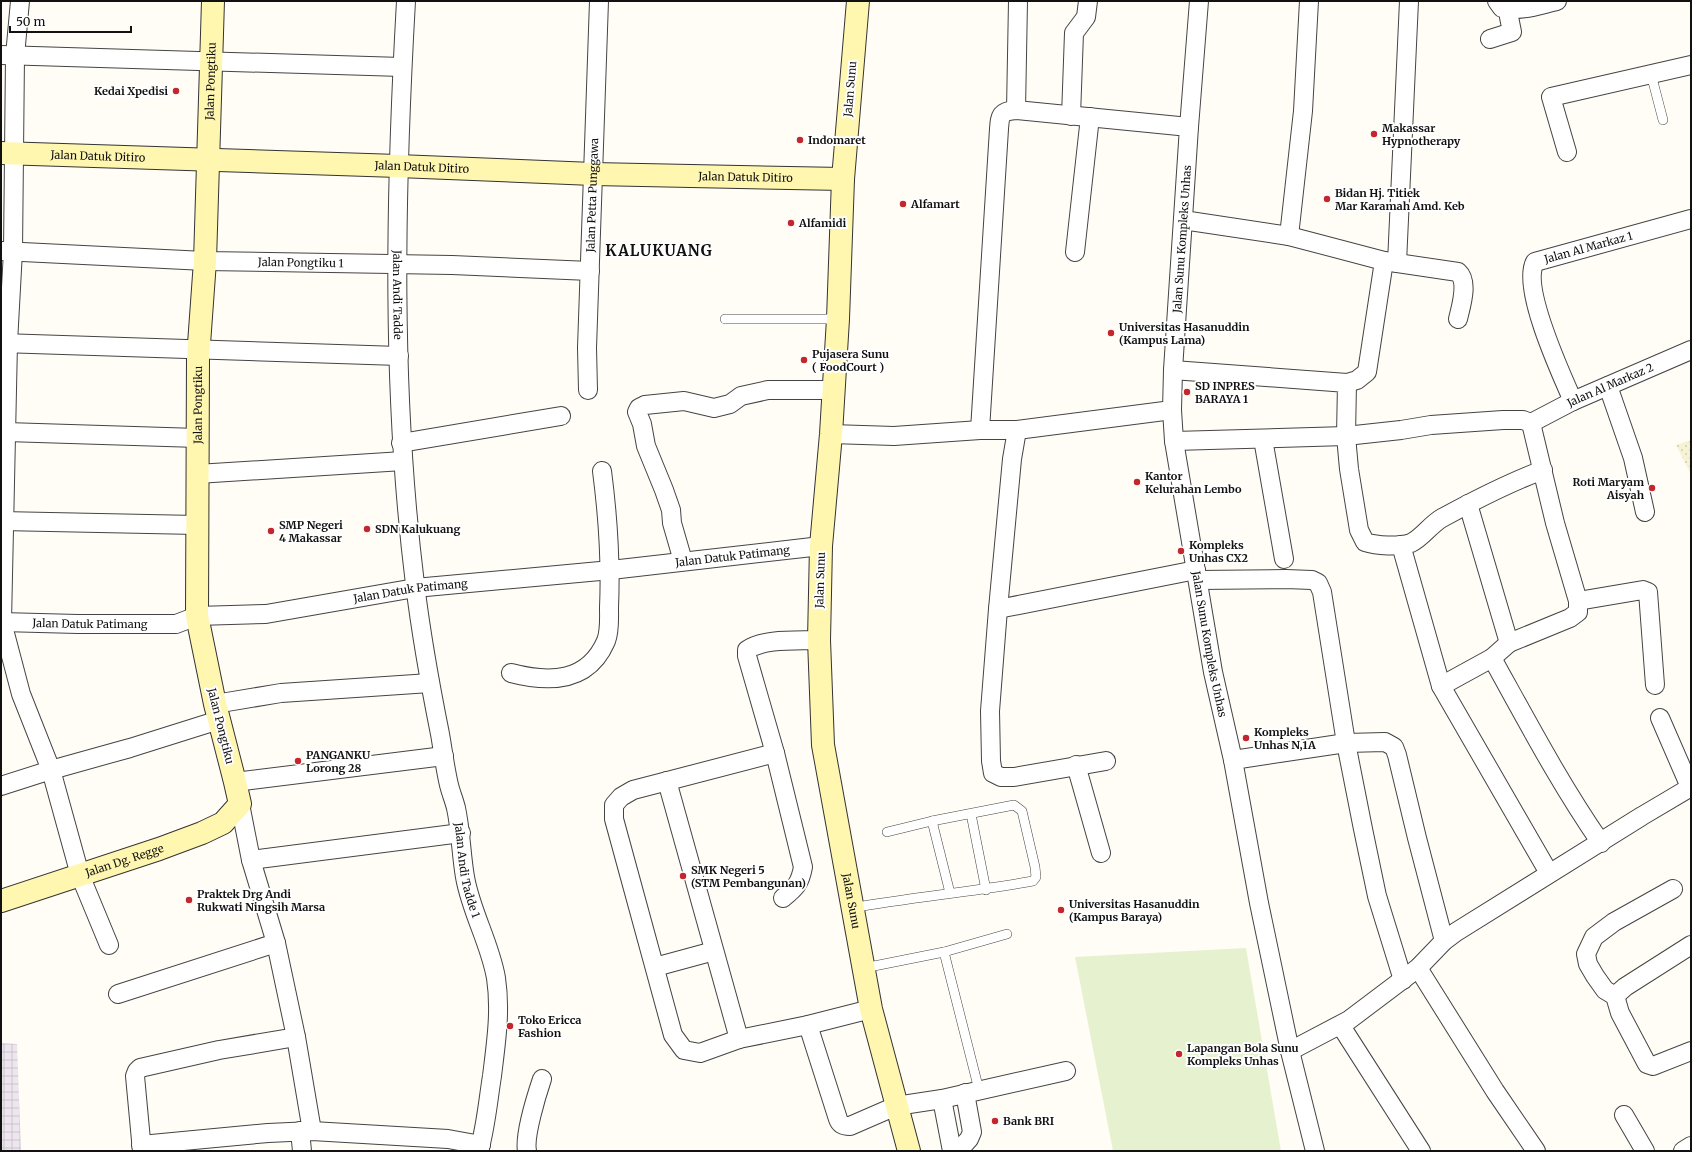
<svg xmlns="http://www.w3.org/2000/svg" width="1692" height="1152" font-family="Merriweather,serif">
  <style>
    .industrial { fill: url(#industrial-grid) }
    .farmland { fill: url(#farmland-dots) }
    .pitch { fill: #e6f2cf }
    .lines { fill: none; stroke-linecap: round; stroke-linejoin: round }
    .lane-casing { stroke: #444; stroke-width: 10 }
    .street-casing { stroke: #444; stroke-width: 20 }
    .secondary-casing { stroke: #333; stroke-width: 24 }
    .lane { stroke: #fff; stroke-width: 9 }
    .street { stroke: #fff; stroke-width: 18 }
    .secondary { stroke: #fff6b0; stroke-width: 22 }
    .poi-dot { fill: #c4262e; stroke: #fff; stroke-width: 1.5 }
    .labels { text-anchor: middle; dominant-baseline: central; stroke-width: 4; stroke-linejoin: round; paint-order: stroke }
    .street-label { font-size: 11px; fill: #111; stroke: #fff }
    .poi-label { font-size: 11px; font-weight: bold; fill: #111; stroke: #fff; text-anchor: start }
    .district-label { font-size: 15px; font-weight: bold; letter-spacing: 1px; fill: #111; stroke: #fff }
  </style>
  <defs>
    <pattern id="industrial-grid" width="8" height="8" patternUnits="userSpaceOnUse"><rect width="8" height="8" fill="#eee6ef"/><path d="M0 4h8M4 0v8" fill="none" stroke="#cbc4cc"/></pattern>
    <pattern id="farmland-dots" width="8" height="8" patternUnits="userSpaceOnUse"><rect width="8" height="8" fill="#f6f3d4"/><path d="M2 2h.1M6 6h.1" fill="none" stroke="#d2cfb5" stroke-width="1.8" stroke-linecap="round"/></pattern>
  </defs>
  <rect width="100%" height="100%" fill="#fffdf5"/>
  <!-- industrial -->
  <path class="industrial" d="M 1,1043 L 17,1044 L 21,1151 L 1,1151 Z"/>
  <!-- farmland -->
  <path class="farmland" d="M 1691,440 L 1691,475 L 1676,445 Z"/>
  <!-- pitch -->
  <path class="pitch" d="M 1246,948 L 1281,1151 L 1113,1151 L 1075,957 Z"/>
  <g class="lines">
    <!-- lane casing -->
    <g class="lane-casing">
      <g id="lane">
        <path d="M 1651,74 L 1663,120"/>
        <path d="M 725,319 L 838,319"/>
        <path d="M 971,814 L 986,890"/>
        <path d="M 932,821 L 950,893"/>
        <path d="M 852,908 C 912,897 973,892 1033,881 L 1036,877 L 1035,867 L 1022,811 L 1014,805 L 932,821 L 887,832"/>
        <path d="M 944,952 L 979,1090"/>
        <path d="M 864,968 L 944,952 L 1007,934"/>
      </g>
    </g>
    <!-- street casing -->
    <g class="street-casing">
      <g id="street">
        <path d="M 20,1 L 15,56 L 13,251 L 8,343 L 2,622 L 21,694 L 51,770 L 80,875 L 109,945"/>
        <path id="s1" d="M 406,1 C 395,195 391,391 415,584 C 421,634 430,684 440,734 C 443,751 445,768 449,785 C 451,793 454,800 456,808 C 461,831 461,854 465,877 C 471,912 490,943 496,978 C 501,1011 496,1043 492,1076 C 488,1101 486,1126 479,1151"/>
        <path d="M 1497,1 L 1502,8 C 1520,12 1539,5 1557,1"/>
        <path d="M 1490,39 L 1512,32 L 1509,17 L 1510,10"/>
        <path d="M 1,55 L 402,67"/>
        <path d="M 1016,110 L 1018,1"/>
        <path d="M 1071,116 L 1074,33 L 1086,17 L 1088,1"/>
        <path d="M 1189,127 L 1199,1"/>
        <path d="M 1567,152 L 1551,97 L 1691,65"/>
        <path d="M 1183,220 L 1289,236 L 1384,261 L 1458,272 C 1469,282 1461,306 1458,319"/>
        <path d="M 1289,236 L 1303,111 L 1309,1"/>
        <path id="s2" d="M 2,251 L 205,261 L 452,265 L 590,271"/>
        <path d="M 1075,252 L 1090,117"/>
        <path d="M 1397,263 L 1409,1"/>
        <path d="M 1,343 L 399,356"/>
        <path d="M 1173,370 L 1347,383 L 1346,436 L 1349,469 L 1359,530 L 1365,542 C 1377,546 1398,547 1411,543 C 1422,538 1431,524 1442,518 C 1475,500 1508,483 1543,470"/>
        <path d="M 1347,383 L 1357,380 L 1367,372 L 1384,261"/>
        <path d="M 1608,386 L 1633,458 L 1645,512"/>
        <path id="s3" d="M 588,390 L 587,348 L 599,1"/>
        <path id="s4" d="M 1573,401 C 1561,374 1521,287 1535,262 L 1691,219"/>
        <path id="s5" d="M 1531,423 L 1573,401 L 1691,350"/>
        <path id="s6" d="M 980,430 L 999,129 C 1000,116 1000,111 1016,110 L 1189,127 L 1173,370 L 1172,410 L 1174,441 L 1213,672 L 1233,760 L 1259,903 L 1290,1051 L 1315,1151"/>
        <path d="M 1017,430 L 1012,459 L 998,609 L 990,711 L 991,761 L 993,773 L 1001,777 L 1014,777 L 1106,761"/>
        <path d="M 6,432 L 198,438"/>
        <path d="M 831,434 L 894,436 L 980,430 L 1017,430 L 1172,410"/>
        <path d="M 1263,439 L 1284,559"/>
        <path d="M 1174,441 L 1346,436 L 1401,430 L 1431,425 L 1503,420 L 1523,420 L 1531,423"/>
        <path d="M 401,443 L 561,416"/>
        <path d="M 197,474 L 403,461"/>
        <path d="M 1468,504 L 1509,643"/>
        <path d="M 1,521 L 197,525"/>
        <path d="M 1401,545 L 1441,686 L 1549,873"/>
        <path d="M 683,561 L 672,523 L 671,510 L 664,490 L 646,446 L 642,424 L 637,412 L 639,408 L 645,405 L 684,401 L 714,408 L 730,404 L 741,396 L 768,390 L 834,390"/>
        <path d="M 1198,580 L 1286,579 L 1312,580 L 1318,583 L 1322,592 L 1346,743 L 1363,829 L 1377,896 L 1403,980"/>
        <path d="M 1578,601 L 1643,590 L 1648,592 L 1655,685"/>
        <path d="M 998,609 L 1196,570"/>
        <path id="s7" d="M 1,622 L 78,624 L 176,624 L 197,616 L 266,614 L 415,588 L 611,570 L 821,546"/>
        <path d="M 1492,658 C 1527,721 1560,784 1601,843"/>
        <path d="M 511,673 C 549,683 588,683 606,641 C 610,631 609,618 609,608 C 611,562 608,517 602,471"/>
        <path d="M 1441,686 L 1492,658 L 1509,643 L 1570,618 L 1578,612 L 1578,601 L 1555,523 L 1531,423"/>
        <path d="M 215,704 L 281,693 L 430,683"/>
        <path d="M 1660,718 L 1690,787"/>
        <path d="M 775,753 L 633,790 L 621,797 L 614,805 L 614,819 L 673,1035 L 684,1050 L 700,1053 L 739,1039 L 808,1025 L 871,1009"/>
        <path d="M 1233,760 L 1346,743 L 1385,742 L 1394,747 L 1397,755 L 1417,838 L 1444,941"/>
        <path d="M 1076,765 L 1101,853"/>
        <path d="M 667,781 L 739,1039"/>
        <path d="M 235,782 L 444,756"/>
        <path d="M 1,786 L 51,770 L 130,748 L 219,720"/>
        <path d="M 240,804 L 251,860 L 276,943 L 296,1037 L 312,1131"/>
        <path d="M 251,860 L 461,833"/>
        <path d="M 1673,889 L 1614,922 L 1594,937 L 1586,954 L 1588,964 L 1595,976 L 1605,990 L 1615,996 L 1620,1013 L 1647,1064 L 1653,1066 L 1691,1051"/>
        <path d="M 783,898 C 795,888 800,884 803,867 L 775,753 L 747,656 L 747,650 C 764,638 798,641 819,640"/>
        <path d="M 655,967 L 714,951"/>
        <path d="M 1418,968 L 1495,1091 L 1536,1151"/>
        <path d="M 118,994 L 276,943"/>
        <path d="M 1615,996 L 1625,987 L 1691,945"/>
        <path d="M 808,1025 L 838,1119 C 840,1125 844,1126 850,1126 L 896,1106 L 942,1099 L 1066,1071"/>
        <path d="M 1341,1026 L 1421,1151"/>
        <path d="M 1290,1051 L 1349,1020 L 1418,968 L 1444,941 L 1456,932 L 1642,816 L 1691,787"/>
        <path d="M 942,1099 L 952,1151"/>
        <path d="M 1624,1115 L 1645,1151"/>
        <path d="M 300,1131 L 302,1151"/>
        <path d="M 141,1145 L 268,1133 L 312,1131 L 448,1139 L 481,1145"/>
        <path d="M 142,1151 L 135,1076 L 137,1071 L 140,1068 L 219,1050 L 296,1037"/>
        <path d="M 527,1151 C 524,1136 537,1094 542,1079"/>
        <path d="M 958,1151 L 969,1139 L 972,1132 L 965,1093"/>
        <path d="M 1683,1151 L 1691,1146"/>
      </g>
    </g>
    <!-- secondary casing -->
    <g class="secondary-casing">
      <g id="secondary">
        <path id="s8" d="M 858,1 L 843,179 L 838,319 L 831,434 L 821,546 L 819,640 L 823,745 L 871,1009 L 909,1151"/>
        <path id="s9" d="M 1,153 L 398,166 L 593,174 L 843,179"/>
        <path id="s10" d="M 1,901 L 159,849 L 202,833 L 223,823 L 240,804 L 235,782 L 215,704 L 197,616 L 198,358 L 205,261 L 213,1"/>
      </g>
    </g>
    <!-- lane -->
    <use href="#lane" class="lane"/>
    <!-- street -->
    <use href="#street" class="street"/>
    <!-- secondary -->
    <use href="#secondary" class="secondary"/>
  </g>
  <!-- markers -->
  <g class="poi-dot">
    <circle cx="176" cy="91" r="4"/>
    <circle cx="1374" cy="134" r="4"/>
    <circle cx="800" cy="140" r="4"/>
    <circle cx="1327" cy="199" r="4"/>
    <circle cx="903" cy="204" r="4"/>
    <circle cx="791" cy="223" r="4"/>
    <circle cx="1111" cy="333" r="4"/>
    <circle cx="804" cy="360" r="4"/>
    <circle cx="1187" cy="392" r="4"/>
    <circle cx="1137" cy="482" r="4"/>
    <circle cx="1652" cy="488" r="4"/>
    <circle cx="367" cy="529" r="4"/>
    <circle cx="271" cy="531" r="4"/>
    <circle cx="1181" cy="551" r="4"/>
    <circle cx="1246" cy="738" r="4"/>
    <circle cx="298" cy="761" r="4"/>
    <circle cx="683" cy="876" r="4"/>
    <circle cx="189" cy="900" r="4"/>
    <circle cx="1061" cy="910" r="4"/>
    <circle cx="510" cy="1026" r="4"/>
    <circle cx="1179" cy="1054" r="4"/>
    <circle cx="995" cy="1121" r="4"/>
  </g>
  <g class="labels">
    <!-- street labels -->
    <g class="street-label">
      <text stroke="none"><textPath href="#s10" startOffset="989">Jalan Pongtiku</textPath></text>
      <text transform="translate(850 89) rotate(-85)">Jalan Sunu</text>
      <text stroke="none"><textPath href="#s9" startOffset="97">Jalan Datuk Ditiro</textPath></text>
      <text stroke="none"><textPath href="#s9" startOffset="421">Jalan Datuk Ditiro</textPath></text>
      <text stroke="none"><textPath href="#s9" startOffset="745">Jalan Datuk Ditiro</textPath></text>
      <text stroke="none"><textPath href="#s3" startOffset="195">Jalan Petta Punggawa</textPath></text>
      <text transform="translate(1182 239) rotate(-86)">Jalan Sunu Kompleks Unhas</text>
      <text stroke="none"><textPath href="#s4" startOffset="202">Jalan Al Markaz 1</textPath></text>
      <text stroke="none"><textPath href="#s2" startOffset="299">Jalan Pongtiku 1</textPath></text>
      <text stroke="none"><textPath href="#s1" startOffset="294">Jalan Andi Tadde</textPath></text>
      <text stroke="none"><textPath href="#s5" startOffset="88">Jalan Al Markaz 2</textPath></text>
      <text stroke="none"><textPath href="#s10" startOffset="665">Jalan Pongtiku</textPath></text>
      <text stroke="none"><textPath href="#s7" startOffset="737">Jalan Datuk Patimang</textPath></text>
      <text transform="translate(820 580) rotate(-88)">Jalan Sunu</text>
      <text stroke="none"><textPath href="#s7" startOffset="413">Jalan Datuk Patimang</textPath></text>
      <text stroke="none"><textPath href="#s7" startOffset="89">Jalan Datuk Patimang</textPath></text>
      <text stroke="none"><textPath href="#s6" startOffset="1026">Jalan Sunu Kompleks Unhas</textPath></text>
      <text transform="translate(221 726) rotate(76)">Jalan Pongtiku</text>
      <text stroke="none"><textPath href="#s10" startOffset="130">Jalan Dg. Regge</textPath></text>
      <text stroke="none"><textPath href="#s1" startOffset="875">Jalan Andi Tadde 1</textPath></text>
      <text stroke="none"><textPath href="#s8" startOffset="904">Jalan Sunu</textPath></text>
    </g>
    <!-- poi labels -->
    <g class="poi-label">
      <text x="168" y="91" text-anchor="end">Kedai Xpedisi</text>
      <text x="1382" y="128">Makassar<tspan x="1382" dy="13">Hypnotherapy</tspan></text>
      <text x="808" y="140">Indomaret</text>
      <text x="1335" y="193">Bidan Hj. Titiek<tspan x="1335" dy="13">Mar Karamah Amd. Keb</tspan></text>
      <text x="911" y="204">Alfamart</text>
      <text x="799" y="223">Alfamidi</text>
      <text x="1119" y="327">Universitas Hasanuddin<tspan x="1119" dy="13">(Kampus Lama)</tspan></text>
      <text x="812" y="354">Pujasera Sunu<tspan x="812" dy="13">( FoodCourt )</tspan></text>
      <text x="1195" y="386">SD INPRES<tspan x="1195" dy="13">BARAYA 1</tspan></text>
      <text x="1145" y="476">Kantor<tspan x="1145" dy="13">Kelurahan Lembo</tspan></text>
      <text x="1644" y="482" text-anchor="end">Roti Maryam<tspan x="1644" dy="13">Aisyah</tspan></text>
      <text x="279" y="525">SMP Negeri<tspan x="279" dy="13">4 Makassar</tspan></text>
      <text x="375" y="529">SDN Kalukuang</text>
      <text x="1189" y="545">Kompleks<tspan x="1189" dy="13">Unhas CX2</tspan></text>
      <text x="1254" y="732">Kompleks<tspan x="1254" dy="13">Unhas N,1A</tspan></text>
      <text x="306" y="755">PANGANKU<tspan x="306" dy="13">Lorong 28</tspan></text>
      <text x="691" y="870">SMK Negeri 5<tspan x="691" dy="13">(STM Pembangunan)</tspan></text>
      <text x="197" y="894">Praktek Drg Andi<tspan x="197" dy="13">Rukwati Ningsih Marsa</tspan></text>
      <text x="1069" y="904">Universitas Hasanuddin<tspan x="1069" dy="13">(Kampus Baraya)</tspan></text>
      <text x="518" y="1020">Toko Ericca<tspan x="518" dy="13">Fashion</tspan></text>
      <text x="1187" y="1048">Lapangan Bola Sunu<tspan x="1187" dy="13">Kompleks Unhas</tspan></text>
      <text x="1003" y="1121">Bank BRI</text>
    </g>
    <!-- district labels -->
    <g class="district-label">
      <text x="659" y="250">KALUKUANG</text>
    </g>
  </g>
  <!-- border -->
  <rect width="1692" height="1152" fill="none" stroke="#111111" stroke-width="4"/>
  <!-- scale -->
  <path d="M10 26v6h121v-6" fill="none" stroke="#111111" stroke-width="2"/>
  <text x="16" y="26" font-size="12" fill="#111111" stroke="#ffffff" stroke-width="3" paint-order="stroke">50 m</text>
</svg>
